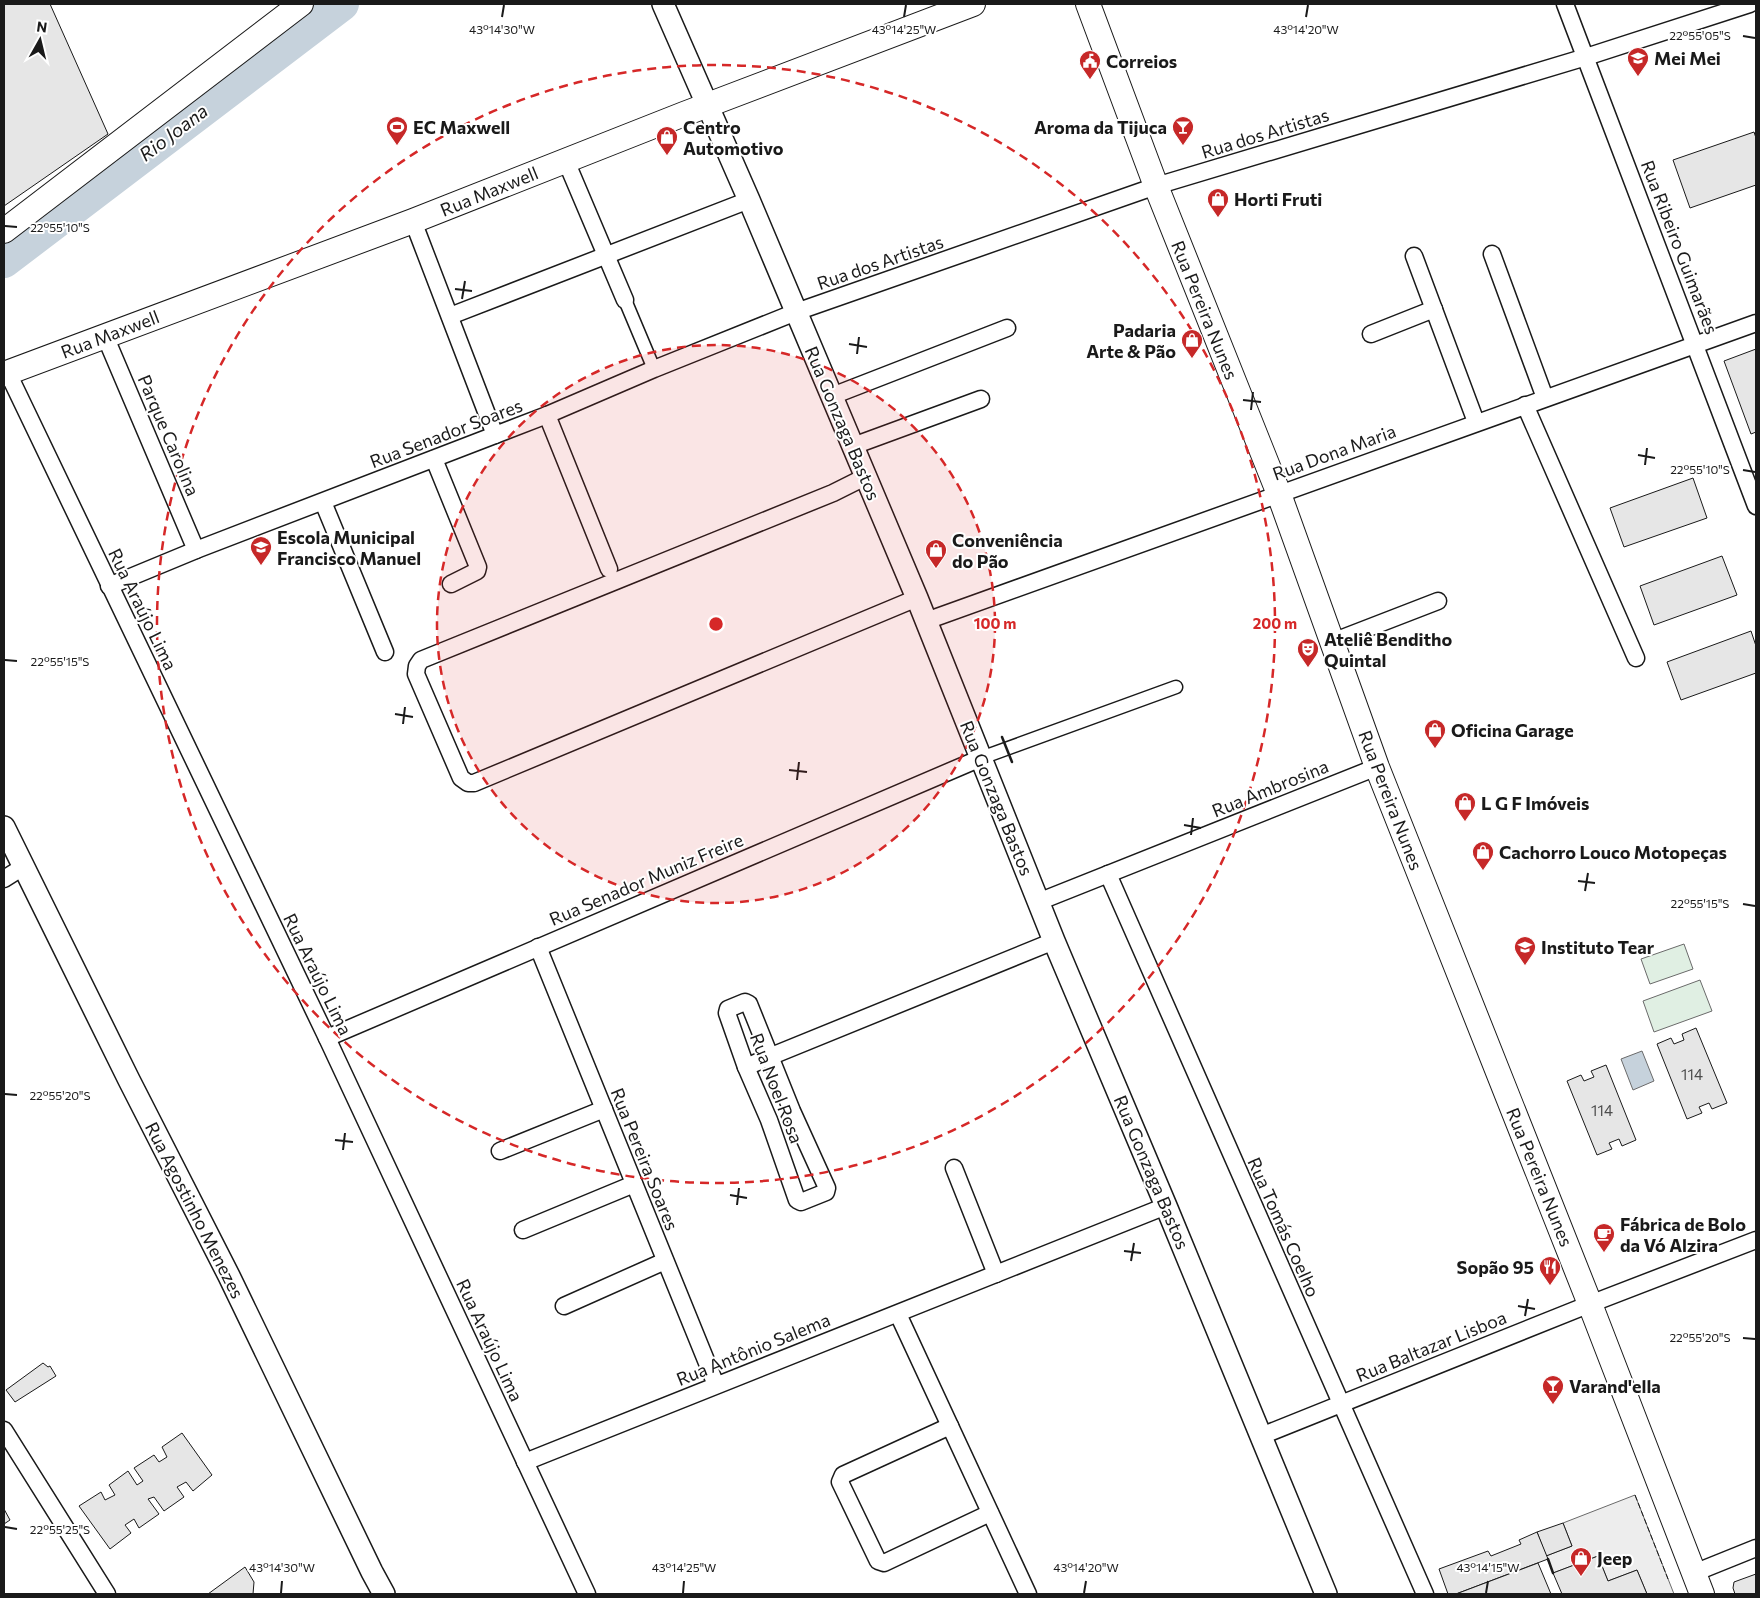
<svg xmlns="http://www.w3.org/2000/svg" width="1760" height="1598" font-family="Commissioner,sans-serif">
  <style>
    .garden { fill: #e0efe3; stroke: #6a6a6a }
    .parking { fill: #ededed; stroke: #6a6a6a }
    .water { fill: #c6d2dc; stroke: #6a6a6a }
    .lines { fill: none; stroke-linecap: round; stroke-linejoin: round }
    .river { stroke: #c6d2dc; stroke-width: 34 }
    .building { fill: #e6e6e6; stroke: #1a1a1a }
    .pedestrian-casing { stroke: #1a1a1a; stroke-width: 15 }
    .minor-casing { stroke: #1a1a1a; stroke-width: 19 }
    .tertiary-casing { stroke: #1a1a1a; stroke-width: 24 }
    .secondary-casing { stroke: #1a1a1a; stroke-width: 26 }
    .pedestrian { stroke: #fff; stroke-width: 12 }
    .minor { stroke: #fff; stroke-width: 16 }
    .tertiary { stroke: #fff; stroke-width: 21 }
    .secondary { stroke: #fff; stroke-width: 24 }
    .fence { stroke: #1a1a1a; stroke-width: 1; stroke-dasharray: 6 2.5; stroke-linecap: butt }
    .wall { stroke: #1a1a1a; stroke-width: 2.5 }
    .ticks { fill: none; stroke: #1a1a1a; stroke-width: 2 }
    .ring { fill: none; stroke: #d62828; stroke-width: 2.5; stroke-dasharray: 9 6 }
    .labels { text-anchor: middle; dominant-baseline: central; stroke-width: 4; stroke-linejoin: round; paint-order: stroke }
    .number-label { font-size: 15px; fill: #4d4d4d }
    .poi-label { font-size: 18px; font-weight: bold; fill: #1a1a1a; stroke: #fff; text-anchor: start }
    .street-label { font-size: 18px; fill: #1a1a1a; stroke: #fff }
    .water-label { font-size: 19px; font-style: italic; fill: #1a1a1a; stroke: #fff }
    .ticks-label { font-size: 12px; text-anchor: middle; fill: #1a1a1a; stroke: #fff; stroke-width: 4; stroke-linejoin: round; paint-order: stroke }
    .centre { fill: #d62828; stroke: #fff; stroke-width: 2.5 }
    .ring-label { font-size: 15px; text-anchor: middle; font-weight: bold; fill: #d62828; stroke: #fff; stroke-width: 4; stroke-linejoin: round; paint-order: stroke }
  </style>
  <rect width="100%" height="100%" fill="#fff"/>
  <!-- garden -->
  <g class="garden">
    <path d="M 1684,944 L 1693,969 L 1650,984 L 1641,959 Z"/>
    <path d="M 1700,980 L 1712,1011 L 1654,1032 L 1643,1001 Z"/>
  </g>
  <!-- parking -->
  <path class="parking" d="M 1635,1495 L 1674,1594 L 1647,1594 L 1637,1570 L 1608,1581 L 1598,1556 L 1553,1573 L 1546,1556 L 1572,1546 L 1563,1523 Z"/>
  <!-- water -->
  <path class="water" d="M 1642,1051 L 1654,1081 L 1633,1090 L 1621,1059 Z"/>
  <g class="lines">
    <!-- river -->
    <path class="river" d="M 4,261 L 342,4"/>
  </g>
  <!-- building -->
  <g class="building">
    <path d="M 4,4 L 50,4 L 108,134 L 4,206 Z"/>
    <path d="M 1754,132 L 1756,138 L 1756,185 L 1690,208 L 1673,160 Z"/>
    <path d="M 1756,349 L 1756,432 L 1751,434 L 1724,361 Z"/>
    <path d="M 1693,478 L 1707,518 L 1624,547 L 1610,508 Z"/>
    <path d="M 1722,556 L 1737,595 L 1654,625 L 1640,586 Z"/>
    <path d="M 1751,631 L 1756,646 L 1756,673 L 1681,700 L 1667,662 Z"/>
    <path d="M 1696,1028 L 1727,1103 L 1712,1109 L 1709,1103 L 1699,1107 L 1702,1113 L 1687,1119 L 1657,1044 L 1671,1038 L 1674,1044 L 1684,1040 L 1682,1034 Z"/>
    <path d="M 1606,1065 L 1636,1140 L 1622,1146 L 1619,1139 L 1609,1143 L 1612,1149 L 1597,1155 L 1567,1081 L 1581,1075 L 1584,1081 L 1594,1077 L 1591,1071 Z"/>
    <path d="M 43,1363 L 48,1367 L 50,1366 L 56,1376 L 15,1402 L 6,1390 Z"/>
    <path d="M 182,1433 L 212,1475 L 193,1491 L 186,1482 L 177,1487 L 184,1497 L 164,1511 L 154,1497 L 148,1499 L 159,1514 L 139,1528 L 134,1519 L 125,1525 L 131,1533 L 110,1549 L 79,1506 L 101,1492 L 105,1500 L 115,1495 L 109,1485 L 128,1471 L 137,1485 L 143,1481 L 134,1468 L 154,1455 L 159,1462 L 167,1457 L 162,1447 Z"/>
    <path d="M 4,1509 L 10,1520 L 4,1524 Z"/>
    <path d="M 1563,1523 L 1572,1546 L 1546,1556 L 1537,1532 Z"/>
    <path d="M 1537,1532 L 1548,1559 L 1456,1594 L 1448,1594 L 1439,1569 L 1488,1551 L 1491,1556 L 1521,1544 L 1519,1540 Z"/>
    <path d="M 1598,1556 L 1608,1581 L 1637,1570 L 1647,1594 L 1562,1594 L 1553,1573 Z"/>
    <path d="M 1538,1563 L 1551,1594 L 1456,1594 Z"/>
    <path d="M 245,1567 L 254,1582 L 253,1594 L 208,1594 Z"/>
    <path d="M 1756,1574 L 1756,1594 L 1735,1594 L 1733,1588 L 1734,1582 Z"/>
  </g>
  <g class="lines">
    <!-- pedestrian casing -->
    <g class="pedestrian-casing">
      <g id="pedestrian">
        <path d="M 625,300 L 654,369"/>
        <path d="M 981,758 L 1176,687"/>
      </g>
    </g>
    <!-- minor casing -->
    <g class="minor-casing">
      <g id="minor">
        <path d="M 1565,4 L 1756,506"/>
        <path d="M 566,161 L 625,300"/>
        <path d="M 413,221 L 495,435"/>
        <path d="M 1492,254 L 1545,398"/>
        <path d="M 1414,256 L 1476,422"/>
        <path d="M 450,316 L 749,200"/>
        <path d="M 1371,334 L 1434,309"/>
        <path d="M 105,336 L 196,550"/>
        <path d="M 8,373 L 327,1038 L 587,1594"/>
        <path d="M 832,396 L 1007,328"/>
        <path d="M 1525,405 L 1636,658"/>
        <path d="M 547,415 L 609,569"/>
        <path d="M 853,446 L 981,399"/>
        <path d="M 434,459 L 478,567 L 477,571 L 451,584"/>
        <path d="M 865,477 L 833,493 L 421,660 L 417,666 L 416,674 L 461,778 L 468,783 L 474,783 L 917,598"/>
        <path d="M 323,502 L 385,652"/>
        <path d="M 109,586 L 196,550 L 547,415 L 654,369 L 796,312 L 1156,186 L 1586,57 L 1750,4"/>
        <path d="M 926,621 L 1756,323"/>
        <path d="M 1332,642 L 1438,601"/>
        <path d="M 1108,874 L 1425,1594"/>
        <path d="M 4,879 L 23,867"/>
        <path d="M 1038,902 L 1377,767"/>
        <path d="M 538,947 L 716,1385"/>
        <path d="M 745,1002 L 749,1004 L 792,1111 L 827,1188 L 826,1192 L 801,1202 L 797,1200 L 769,1120 L 746,1067 L 727,1013 L 728,1009 Z"/>
        <path d="M 327,1038 L 981,758"/>
        <path d="M 746,1067 L 769,1057 L 1054,941"/>
        <path d="M 500,1151 L 604,1109"/>
        <path d="M 954,1168 L 996,1274"/>
        <path d="M 523,1230 L 634,1184"/>
        <path d="M 564,1306 L 665,1261"/>
        <path d="M 898,1314 L 1028,1594"/>
        <path d="M 950,1426 L 843,1475 L 840,1482 L 878,1561 L 884,1563 L 990,1513"/>
        <path d="M 4,1430 L 107,1594"/>
        <path d="M 1261,1436 L 1590,1304 L 1756,1240"/>
        <path d="M 525,1462 L 1166,1206"/>
        <path d="M 1694,1573 L 1756,1548"/>
      </g>
    </g>
    <!-- tertiary casing -->
    <g class="tertiary-casing">
      <g id="tertiary">
        <path d="M 663,4 L 749,200 L 917,598 L 1054,941 L 1166,1206 L 1326,1594"/>
        <path d="M 4,827 L 129,1080 L 229,1276 L 372,1572 L 384,1594"/>
      </g>
    </g>
    <!-- secondary casing -->
    <g class="secondary-casing">
      <g id="secondary">
        <path d="M 1088,4 L 1156,186 L 1279,494 L 1377,767 L 1590,1304 L 1702,1594"/>
        <path d="M 4,231 L 301,4"/>
        <path d="M 4,374 L 413,221 L 684,114 L 973,4"/>
      </g>
    </g>
    <!-- pedestrian -->
    <use href="#pedestrian" class="pedestrian"/>
    <!-- minor -->
    <use href="#minor" class="minor"/>
    <!-- tertiary -->
    <use href="#tertiary" class="tertiary"/>
    <!-- secondary -->
    <use href="#secondary" class="secondary"/>
    <!-- fence -->
    <path class="fence" d="M 1635,1495 L 1668,1579"/>
    <!-- wall -->
    <g class="wall">
      <path d="M 1002,737 L 1012,762"/>
      <path d="M 1548,1559 L 1553,1573"/>
    </g>
  </g>
  <!-- ticks -->
  <path class="ticks" d="M 502,17 L 504,5M 904,17 L 906,5M 1306,17 L 1308,5M 1743,36 L 1755,38M 5,226 L 17,227M 455,289 L 472,291M 462,299 L 465,281M 849,344 L 867,347M 857,354 L 859,337M 1243,400 L 1261,402M 1251,410 L 1253,392M 1638,455 L 1655,458M 1645,465 L 1647,448M 1743,470 L 1755,472M 5,660 L 17,661M 395,714 L 413,717M 403,724 L 405,707M 789,770 L 807,772M 797,780 L 799,762M 1184,825 L 1201,828M 1191,835 L 1193,818M 1578,881 L 1595,883M 1585,891 L 1588,873M 1743,904 L 1755,906M 5,1094 L 17,1095M 335,1140 L 353,1142M 343,1150 L 345,1133M 730,1195 L 747,1198M 737,1205 L 739,1188M 1124,1251 L 1141,1253M 1131,1261 L 1134,1243M 1518,1306 L 1535,1309M 1525,1316 L 1528,1299M 1743,1338 L 1755,1339M 5,1527 L 17,1529M 281,1593 L 282,1581M 683,1593 L 684,1581M 1084,1593 L 1086,1581M 1486,1593 L 1488,1581"/>
  <!-- distance rings -->
  <circle cx="716" cy="624" r="279" fill="#d62828" fill-opacity=".12"/>
  <g class="ring">
    <circle cx="716" cy="624" r="279"/>
    <circle cx="716" cy="624" r="559"/>
  </g>
  <!-- icons -->
  <defs>
    <g id="school-pin" transform="scale(1.125)"><path d="M0 17L-7.5 6A9.5 9.5 0 1 1 7.5 6Z" fill="#c62828" stroke="#fff"/><path d="M0-5L7-2L0 1L-7-2ZM-4 1L0 2.5L4 1V4Q0 6-4 4Z" fill="#fff"/></g>
    <g id="civic-pin" transform="scale(1.125)"><path d="M0 17L-7.5 6A9.5 9.5 0 1 1 7.5 6Z" fill="#c62828" stroke="#fff"/><path d="M-.6-6.5H3V-4.5H.6V-3L4-1V1h2V6H-6V1h2V-1L-.6-3ZM-1.2 2.5V6h2.4V2.5Z" fill="#fff"/></g>
    <g id="stadium-pin" transform="scale(1.125)"><path d="M0 17L-7.5 6A9.5 9.5 0 1 1 7.5 6Z" fill="#c62828" stroke="#fff"/><path d="M0-5a6.5 5 0 1 0 0 10a6.5 5 0 1 0 0-10ZM-3.5-1.8h7v3.6h-7Z" fill="#fff"/></g>
    <g id="bar-pin" transform="scale(1.125)"><path d="M0 17L-7.5 6A9.5 9.5 0 1 1 7.5 6Z" fill="#c62828" stroke="#fff"/><path d="M-6-5H6L.8 .8V4.5H3.5V6h-7V4.5H-.8V.8Z" fill="#fff"/></g>
    <g id="shop-pin" transform="scale(1.125)"><path d="M0 17L-7.5 6A9.5 9.5 0 1 1 7.5 6Z" fill="#c62828" stroke="#fff"/><path d="M-5-2.5h2.3a2.7 3.5 0 0 1 5.4 0H5L5.5 6h-11ZM-1.5-2.5h3a1.5 2.3 0 0 0-3 0Z" fill="#fff"/></g>
    <g id="theatre-pin" transform="scale(1.125)"><path d="M0 17L-7.5 6A9.5 9.5 0 1 1 7.5 6Z" fill="#c62828" stroke="#fff"/><path d="M-5-5.5Q0-4 5-5.5V0Q5 5 0 6Q-5 5-5 0ZM-3.3-2.5H-1v1.5H-3.3ZM1-2.5H3.3v1.5H1ZM-2.8 1Q0 5.5 2.8 1Z" fill="#fff"/></g>
    <g id="cafe-pin" transform="scale(1.125)"><path d="M0 17L-7.5 6A9.5 9.5 0 1 1 7.5 6Z" fill="#c62828" stroke="#fff"/><path d="M-5.5-4.5H6V0H3Q3 3.5 0 3.5H-2.5Q-5.5 3.5-5.5 0ZM3-3.2v2h1.7v-2ZM-6 4.5H4V6H-6Z" fill="#fff"/></g>
    <g id="restaurant-pin" transform="scale(1.125)"><path d="M0 17L-7.5 6A9.5 9.5 0 1 1 7.5 6Z" fill="#c62828" stroke="#fff"/><path d="M-5-6h1v4h1v-4h1v4h1v-4h1v5L-1.5 .5V6h-2V.5L-5-1ZM5-6V6H3V1.5H1.5Q1.5-4 5-6Z" fill="#fff"/></g>
  </defs>
  <g fill-rule="evenodd">
    <use href="#school-pin" x="1638" y="58"/>
    <use href="#civic-pin" x="1090" y="61"/>
    <use href="#stadium-pin" x="397" y="127"/>
    <use href="#bar-pin" x="1183" y="127"/>
    <use href="#shop-pin" x="667" y="137"/>
    <use href="#shop-pin" x="1218" y="199"/>
    <use href="#shop-pin" x="1192" y="340"/>
    <use href="#school-pin" x="261" y="547"/>
    <use href="#shop-pin" x="936" y="550"/>
    <use href="#theatre-pin" x="1308" y="649"/>
    <use href="#shop-pin" x="1435" y="730"/>
    <use href="#shop-pin" x="1465" y="803"/>
    <use href="#shop-pin" x="1483" y="852"/>
    <use href="#school-pin" x="1525" y="947"/>
    <use href="#cafe-pin" x="1604" y="1234"/>
    <use href="#restaurant-pin" x="1550" y="1267"/>
    <use href="#bar-pin" x="1553" y="1386"/>
    <use href="#shop-pin" x="1581" y="1558"/>
  </g>
  <g class="labels">
    <!-- number labels -->
    <g class="number-label">
      <text x="1692" y="1074">114</text>
      <text x="1602" y="1110">114</text>
    </g>
    <!-- poi labels -->
    <g class="poi-label">
      <text x="1654" y="58">Mei Mei</text>
      <text x="1106" y="61">Correios</text>
      <text x="413" y="127">EC Maxwell</text>
      <text x="683" y="127">Centro<tspan x="683" dy="21">Automotivo</tspan></text>
      <text x="1167" y="127" text-anchor="end">Aroma da Tijuca</text>
      <text x="1234" y="199">Horti Fruti</text>
      <text x="1176" y="330" text-anchor="end">Padaria<tspan x="1176" dy="21">Arte &amp; Pão</tspan></text>
      <text x="277" y="537">Escola Municipal<tspan x="277" dy="21">Francisco Manuel</tspan></text>
      <text x="952" y="540">Conveniência<tspan x="952" dy="21">do Pão</tspan></text>
      <text x="1324" y="639">Ateliê Benditho<tspan x="1324" dy="21">Quintal</tspan></text>
      <text x="1451" y="730">Oficina Garage</text>
      <text x="1481" y="803">L G F Imóveis</text>
      <text x="1499" y="852">Cachorro Louco Motopeças</text>
      <text x="1541" y="947">Instituto Tear</text>
      <text x="1620" y="1224">Fábrica de Bolo<tspan x="1620" dy="21">da Vó Alzira</tspan></text>
      <text x="1534" y="1267" text-anchor="end">Sopão 95</text>
      <text x="1569" y="1386">Varand'ella</text>
      <text x="1597" y="1558">Jeep</text>
    </g>
    <!-- street labels -->
    <g class="street-label">
      <text transform="translate(1265 133) rotate(-17)">Rua dos Artistas</text>
      <text transform="translate(489 191) rotate(-22)">Rua Maxwell</text>
      <text transform="translate(1680 247) rotate(69)">Rua Ribeiro Guimarães</text>
      <text transform="translate(880 262) rotate(-19)">Rua dos Artistas</text>
      <text transform="translate(1205 310) rotate(68)">Rua Pereira Nunes</text>
      <text transform="translate(110 334) rotate(-21)">Rua Maxwell</text>
      <text transform="translate(843 423) rotate(67)">Rua Gonzaga Bastos</text>
      <text transform="translate(446 433) rotate(-21)">Rua Senador Soares</text>
      <text transform="translate(169 435) rotate(67)">Parque Carolina</text>
      <text transform="translate(1334 452) rotate(-20)">Rua Dona Maria</text>
      <text transform="translate(143 609) rotate(64)">Rua Araújo Lima</text>
      <text transform="translate(1270 788) rotate(-22)">Rua Ambrosina</text>
      <text transform="translate(997 798) rotate(68)">Rua Gonzaga Bastos</text>
      <text transform="translate(1391 800) rotate(69)">Rua Pereira Nunes</text>
      <text transform="translate(646 879) rotate(-23)">Rua Senador Muniz Freire</text>
      <text transform="translate(318 974) rotate(64)">Rua Araújo Lima</text>
      <text transform="translate(777 1088) rotate(69)">Rua Noel Rosa</text>
      <text transform="translate(645 1159) rotate(68)">Rua Pereira Soares</text>
      <text transform="translate(1152 1172) rotate(67)">Rua Gonzaga Bastos</text>
      <text transform="translate(1540 1177) rotate(68)">Rua Pereira Nunes</text>
      <text transform="translate(195 1210) rotate(63)">Rua Agostinho Menezes</text>
      <text transform="translate(1284 1227) rotate(66)">Rua Tomás Coelho</text>
      <text transform="translate(490 1340) rotate(65)">Rua Araújo Lima</text>
      <text transform="translate(1431 1346) rotate(-22)">Rua Baltazar Lisboa</text>
      <text transform="translate(753 1349) rotate(-22)">Rua Antônio Salema</text>
    </g>
    <!-- water labels -->
    <g class="water-label">
      <text transform="translate(173 132) rotate(-37)">Rio Joana</text>
    </g>
  </g>
  <g class="ticks-label">
    <text x="502" y="34">43°14'30"W</text>
    <text x="904" y="34">43°14'25"W</text>
    <text x="1306" y="34">43°14'20"W</text>
    <text x="1700" y="40">22°55'05"S</text>
    <text x="60" y="232">22°55'10"S</text>
    <text x="1700" y="474">22°55'10"S</text>
    <text x="60" y="666">22°55'15"S</text>
    <text x="1700" y="908">22°55'15"S</text>
    <text x="60" y="1100">22°55'20"S</text>
    <text x="1700" y="1342">22°55'20"S</text>
    <text x="60" y="1534">22°55'25"S</text>
    <text x="282" y="1572">43°14'30"W</text>
    <text x="684" y="1572">43°14'25"W</text>
    <text x="1086" y="1572">43°14'20"W</text>
    <text x="1488" y="1572">43°14'15"W</text>
  </g>
  <circle cx="716" cy="624" r="8" class="centre"/>
  <g class="ring-label">
    <text x="995" y="629">100 m</text>
    <text x="1275" y="629">200 m</text>
  </g>
  <!-- border -->
  <rect width="1760" height="1598" fill="none" stroke="#1a1a1a" stroke-width="10"/>
  <!-- north arrow -->
  <g transform="translate(40 40) rotate(8)" stroke="#ffffff" stroke-width="4" paint-order="stroke">
  <path d="M0-4L9 19L0 12L-9 19Z" fill="#1a1a1a"/>
  <text y="-8" font-size="14" font-weight="bold" text-anchor="middle" fill="#1a1a1a">N</text>
  </g>
</svg>
